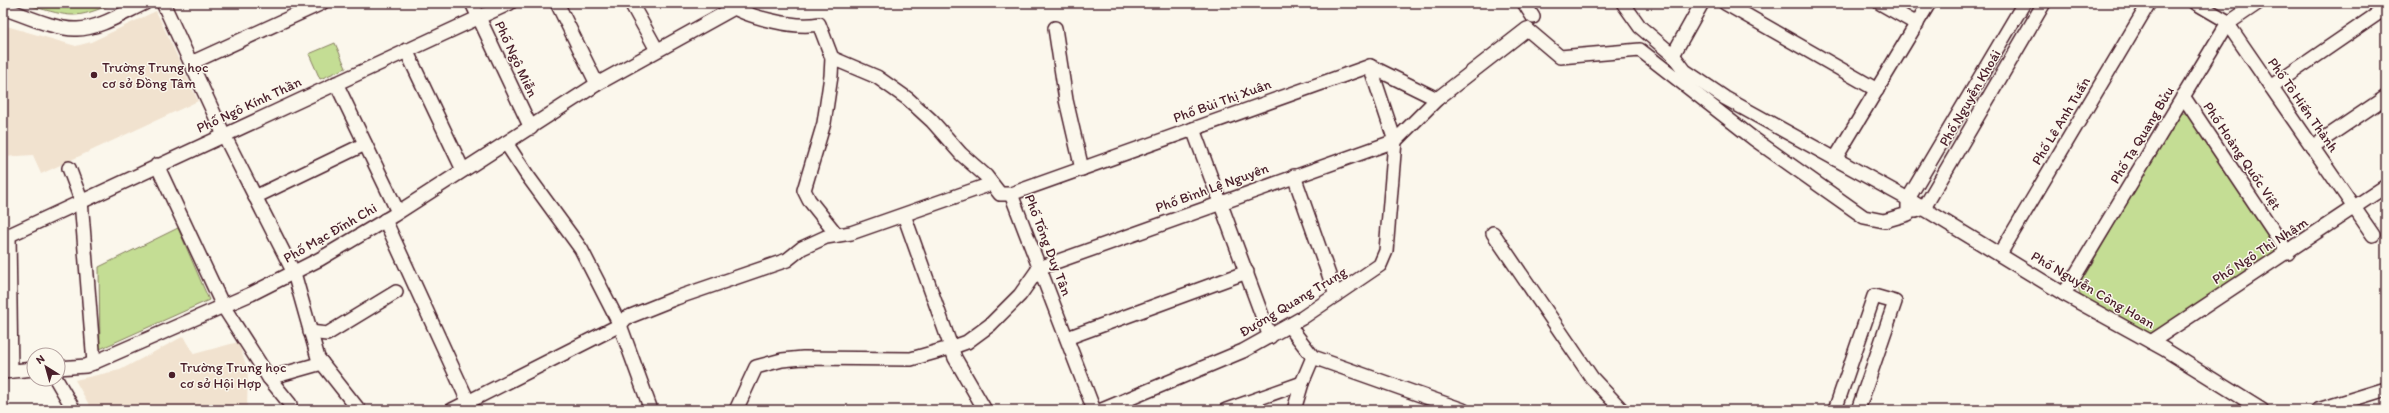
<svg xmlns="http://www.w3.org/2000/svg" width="2389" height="413" font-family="Itim,sans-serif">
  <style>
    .built { fill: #f1e2cf }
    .green { fill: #c4dd94; stroke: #877e60 }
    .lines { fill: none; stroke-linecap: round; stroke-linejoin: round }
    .minor-casing { stroke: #4a1f2b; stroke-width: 16 }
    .minor { stroke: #fbf7ec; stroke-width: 13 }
    .poi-dot { fill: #4a1f2b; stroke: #fbf7ec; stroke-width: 1.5 }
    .labels { text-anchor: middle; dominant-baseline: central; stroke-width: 3; stroke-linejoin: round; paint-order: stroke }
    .street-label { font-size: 14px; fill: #4a1f2b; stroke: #fbf7ec }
    .poi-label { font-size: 14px; fill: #4a1f2b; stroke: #fbf7ec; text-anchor: start }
  </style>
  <rect width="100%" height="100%" fill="#fbf7ec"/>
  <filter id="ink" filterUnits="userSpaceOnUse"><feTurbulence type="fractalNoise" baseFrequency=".025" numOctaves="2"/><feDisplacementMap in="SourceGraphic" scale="8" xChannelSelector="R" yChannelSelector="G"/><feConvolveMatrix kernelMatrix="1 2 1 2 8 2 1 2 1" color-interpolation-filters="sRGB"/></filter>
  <g filter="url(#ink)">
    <!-- built -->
    <g class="built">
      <path d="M 156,11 L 198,101 L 41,174 L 33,155 L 3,157 L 3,25 L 76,46 L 91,42 Z"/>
      <path d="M 184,336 L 194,354 L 238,342 L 248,370 L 247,410 L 92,410 L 75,380 L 120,370 Z"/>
    </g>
    <!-- green -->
    <g class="green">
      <path d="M 32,3 L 114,3 C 74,20 72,17 31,6 Z"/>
      <path d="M 335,43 L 346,68 L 320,79 L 309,54 Z"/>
      <path d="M 2188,112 L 2279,246 L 2278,252 L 2153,336 L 2148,336 L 2080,294 L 2078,287 L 2176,119 L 2180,114 Z"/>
      <path d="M 178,228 L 209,300 L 100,349 L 99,267 Z"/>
    </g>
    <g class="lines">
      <!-- minor casing -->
      <g class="minor-casing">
        <g id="minor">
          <path d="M 163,3 L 224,135 L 294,273 L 318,358 L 359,410"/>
          <path d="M 472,3 L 531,128"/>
          <path d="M 557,3 L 597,84"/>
          <path d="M 631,3 L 657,50"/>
          <path d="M 726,3 C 746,17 795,29 819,24 L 832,58 L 831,76 L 824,123 L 804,190 L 809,200 L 837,235"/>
          <path d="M 1524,3 L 1533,17"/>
          <path d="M 1623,3 L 1640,27 L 1673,55 L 1685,71 L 1725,98 L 1908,199 L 2064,294 L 2164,349 L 2262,410"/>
          <path d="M 1725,3 L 1877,90"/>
          <path d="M 1880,3 L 1917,24"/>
          <path d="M 2196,3 L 2225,20 L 2373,235"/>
          <path d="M 3,8 C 24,15 55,30 77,29 C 99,29 125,12 145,3"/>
          <path d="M 1055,28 L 1066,100 L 1082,169"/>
          <path d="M 406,50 L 463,170"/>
          <path d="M 1673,55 L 1702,3"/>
          <path d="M 832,58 L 877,77 L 908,99 L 932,121 L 961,154 L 986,176 L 1000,194 L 1011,194 L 1370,66 L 1395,141 L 1386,251 L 1380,265 L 1302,318 L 1243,351 L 1102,410"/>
          <path d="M 191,63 L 322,3"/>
          <path d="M 1370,66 L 1437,99"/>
          <path d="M 336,83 L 398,212"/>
          <path d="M 2271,87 L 2386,8"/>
          <path d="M 2183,96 L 2288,253"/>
          <path d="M 1193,129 L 1270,337"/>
          <path d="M 506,143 L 527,175 L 581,249 L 620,325 L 651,410"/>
          <path d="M 2312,147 L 2386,97"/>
          <path d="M 1835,159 L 1929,3"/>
          <path d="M 157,165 L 223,306 L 269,378 L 290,404"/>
          <path d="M 69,168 L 81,200 L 94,363"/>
          <path d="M 1294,176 L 1336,295"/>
          <path d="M 1011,194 L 1094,410"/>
          <path d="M 255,197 L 365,144"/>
          <path d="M 1916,211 L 1924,208 L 2044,3"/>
          <path d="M 904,215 L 955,358 L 985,410"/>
          <path d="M 385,220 L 472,410"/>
          <path d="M 1493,233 L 1592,378 L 1622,410"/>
          <path d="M 9,235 L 11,371"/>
          <path d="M 3,238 L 510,3"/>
          <path d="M 2000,254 L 2149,3"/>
          <path d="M 2064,294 L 2227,24 L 2258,3"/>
          <path d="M 1289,326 L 1313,357 L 1463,410"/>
          <path d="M 310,332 L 327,334 L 396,292"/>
          <path d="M 1067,338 L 1247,272"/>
          <path d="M 2151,342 L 2386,186"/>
          <path d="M 58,368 L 86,366 L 251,294 L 320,259 L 394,215 L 597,84 L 743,3"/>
          <path d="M 3,372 L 34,369"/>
          <path d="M 269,378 L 322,363"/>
          <path d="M 56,379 L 74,410"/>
          <path d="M 1302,383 L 1313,357"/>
          <path d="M 452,410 L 620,325 L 626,318 L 676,298 L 787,260 L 802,248 L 826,237 L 851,233 L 991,184"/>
          <path d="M 736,410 L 756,367 L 782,360 L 803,358 L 911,359 L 953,347 L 967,342 L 990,325 L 1020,295 L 1039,268 L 1395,141 L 1437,99 L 1527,29 L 1560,57 L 1640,50 L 1754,139 L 1864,217 L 1884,221 L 1908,214 L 1908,199 L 2024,3"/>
          <path d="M 1226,410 L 1302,383 L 1294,410"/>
          <path d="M 1835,410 L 1874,296 L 1895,302 L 1858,410"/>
          <path d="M 2318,410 L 2386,389"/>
        </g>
      </g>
      <!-- minor -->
      <use href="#minor" class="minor"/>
    </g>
  </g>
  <!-- markers -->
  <g class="poi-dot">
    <circle cx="94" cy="75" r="4"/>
    <circle cx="172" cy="375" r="4"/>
  </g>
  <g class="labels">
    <!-- street labels -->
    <g class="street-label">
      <text transform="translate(516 59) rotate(65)">Phố Ngô Miễn</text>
      <text transform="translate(1970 98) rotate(-60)">Phố Nguyễn Khoái</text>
      <text transform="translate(1222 101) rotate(-20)">Phố Bùi Thị Xuân</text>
      <text transform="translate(249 105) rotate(-25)">Phố Ngô Kính Thần</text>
      <text transform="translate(2303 105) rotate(55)">Phố Tô Hiến Thành</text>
      <text transform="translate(2061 121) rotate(-59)">Phố Lê Anh Tuấn</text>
      <text transform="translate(2142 135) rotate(-59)">Phố Tạ Quang Bửu</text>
      <text transform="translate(2242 156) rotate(56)">Phố Hoàng Quốc Việt</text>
      <text transform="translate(1212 188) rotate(-20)">Phố Bình Lệ Nguyên</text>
      <text transform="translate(330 233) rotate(-30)">Phố Mạc Đĩnh Chi</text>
      <text transform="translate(1048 245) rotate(69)">Phố Tống Duy Tân</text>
      <text transform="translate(2260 251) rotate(-33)">Phố Ngô Thì Nhậm</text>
      <text transform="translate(2093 290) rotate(30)">Phố Nguyễn Công Hoan</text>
      <text transform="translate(1293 302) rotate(-31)">Đường Quang Trung</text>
    </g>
    <!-- poi labels -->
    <g class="poi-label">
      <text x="102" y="67">Trường Trung học<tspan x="102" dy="16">cơ sở Đồng Tâm</tspan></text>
      <text x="180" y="367">Trường Trung học<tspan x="180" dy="16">cơ sở Hội Hợp</tspan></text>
    </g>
  </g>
  <!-- margin -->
  <rect width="2389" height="413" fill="none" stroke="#fbf7ec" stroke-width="16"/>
  <rect x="8" y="8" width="2373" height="397" fill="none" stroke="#4a1f2b" stroke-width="1.5" filter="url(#ink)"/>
  <!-- north arrow -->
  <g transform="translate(46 367) rotate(323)"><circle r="19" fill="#fbf7ec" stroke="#b4a19f"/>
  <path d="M0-3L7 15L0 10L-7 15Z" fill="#4a1f2b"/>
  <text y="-6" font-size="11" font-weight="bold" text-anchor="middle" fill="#4a1f2b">N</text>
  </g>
</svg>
